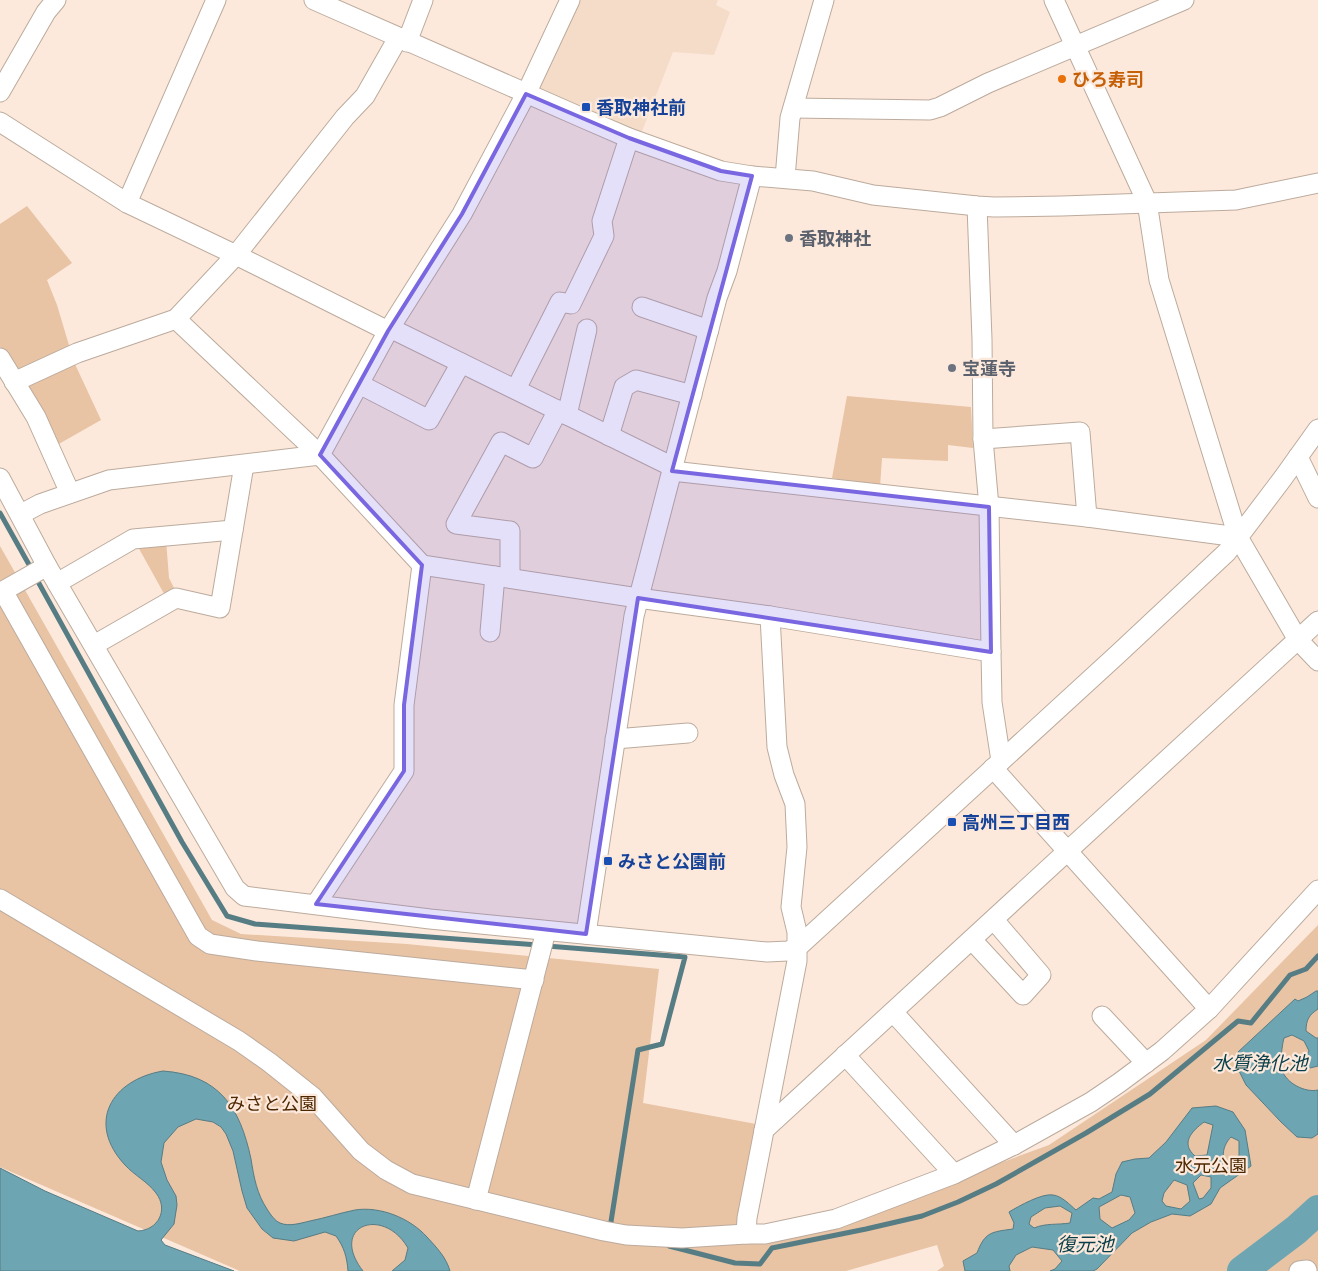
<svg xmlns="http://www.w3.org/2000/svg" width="1318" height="1271" font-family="'Open Sans','Noto Sans JP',sans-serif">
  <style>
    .built { fill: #f5dcc8 }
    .green { fill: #e8c3a4 }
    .water { fill: #6da5b3; stroke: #567c84; fill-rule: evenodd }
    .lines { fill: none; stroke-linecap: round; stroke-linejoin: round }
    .stream { stroke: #567c84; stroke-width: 5 }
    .river { stroke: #6da5b3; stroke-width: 30 }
    .minor-casing { stroke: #bcab9d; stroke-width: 21 }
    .minor { stroke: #fff; stroke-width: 19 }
    .marked { fill: #7966e1; fill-opacity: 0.2; stroke: #7966e1; stroke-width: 4; stroke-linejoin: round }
    .food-dot { fill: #e8710a; stroke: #fce9db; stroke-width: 2 }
    .transit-dot { fill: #1a4fb4; stroke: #fce9db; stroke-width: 2 }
    .worship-dot { fill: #6b7280; stroke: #fce9db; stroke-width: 2 }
    .labels { text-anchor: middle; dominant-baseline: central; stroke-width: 4.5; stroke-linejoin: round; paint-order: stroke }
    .food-label { font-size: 18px; font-weight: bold; fill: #c56008; stroke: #fce9db; text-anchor: start }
    .transit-label { font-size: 18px; font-weight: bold; fill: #164399; stroke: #fce9db; text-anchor: start }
    .worship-label { font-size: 18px; font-weight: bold; fill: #5b616d; stroke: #fce9db; text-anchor: start }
    .park-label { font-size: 18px; fill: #4c2700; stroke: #fce9db }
    .water-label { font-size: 19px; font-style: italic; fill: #093f4a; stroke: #fce9db }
  </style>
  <rect width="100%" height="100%" fill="#fce9db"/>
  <!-- built -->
  <path class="built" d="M 573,0 L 718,0 L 716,5 L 730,12 L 714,55 L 673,52 L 641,134 L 536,88 Z"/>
  <!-- green -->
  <g class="green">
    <path d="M 27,206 L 72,263 L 47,280 L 57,305 L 74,362 L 101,420 L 57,445 L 15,369 L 0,347 L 0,224 Z"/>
    <path d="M 847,396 L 971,407 L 973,448 L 948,445 L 948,461 L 882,458 L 880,487 L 832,478 Z"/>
    <path d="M 166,540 L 169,578 L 177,594 L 167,599 L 137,545 Z"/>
    <path d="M 0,546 L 212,920 L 241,934 L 407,944 L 659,969 L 643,1103 L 756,1124 L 737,1232 L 921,1192 L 1049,1145 L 1206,1040 L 1318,925 L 1318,1271 L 937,1271 L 944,1266 L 937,1245 L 846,1271 L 240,1271 L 0,1167 Z"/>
  </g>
  <!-- water -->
  <g class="water">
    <path d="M 1316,991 L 1318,991 L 1318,1009 C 1309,1015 1306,1020 1306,1031 L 1316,1038 L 1318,1038 L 1318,1066 L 1310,1068 L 1303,1062 L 1309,1051 L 1304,1041 L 1292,1035 L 1284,1038 C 1282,1045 1280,1062 1282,1070 C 1286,1083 1305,1093 1318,1090 L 1318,1134 L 1312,1138 L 1297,1137 L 1281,1122 L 1246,1085 L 1237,1067 L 1238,1052 L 1295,999 L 1298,1001 L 1307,997 Z"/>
    <path d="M 163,1071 C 219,1075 240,1107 251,1159 C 254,1178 257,1194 267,1209 C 270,1214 275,1221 280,1223 C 289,1227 301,1223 310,1221 C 325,1218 340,1213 355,1210 C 380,1206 410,1218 427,1237 C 437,1248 446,1257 450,1271 L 392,1271 L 405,1260 L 408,1248 C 383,1205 328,1226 363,1271 L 348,1271 C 347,1257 344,1247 336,1236 L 325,1232 L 294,1241 L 273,1238 L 262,1229 L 247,1208 L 242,1191 L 233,1151 L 226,1134 L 221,1127 L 213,1122 L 196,1119 L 178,1127 L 164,1143 L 161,1162 L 167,1180 L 176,1196 L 177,1205 L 174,1224 L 161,1240 L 165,1245 L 234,1271 L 0,1271 L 0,1168 L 45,1191 L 138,1231 C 158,1230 169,1210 156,1193 C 148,1182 134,1175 125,1165 C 86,1123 111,1080 163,1071 Z"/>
    <path d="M 1216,1106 L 1233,1112 L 1245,1130 L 1251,1166 L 1220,1188 L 1211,1204 L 1190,1216 L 1172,1214 L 1151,1222 L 1132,1233 L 1097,1269 L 1093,1271 L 1050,1271 L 1055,1269 L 1062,1261 L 1053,1250 L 1032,1247 L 1016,1255 L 1009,1266 L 1010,1271 L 965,1271 L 963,1261 L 977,1253 C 985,1232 991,1232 1013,1229 L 1014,1223 L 1009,1212 C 1019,1206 1042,1193 1053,1195 C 1062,1196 1070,1205 1076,1210 L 1093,1198 L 1099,1199 L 1112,1192 L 1116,1174 L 1122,1162 L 1135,1159 L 1149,1158 L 1166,1142 L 1192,1108 ZM 1204,1122 L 1213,1125 L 1207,1155 L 1195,1156 C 1180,1143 1192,1131 1204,1122 ZM 1231,1137 L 1239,1141 L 1239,1155 L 1237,1166 L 1228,1168 C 1220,1158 1223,1145 1231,1137 ZM 1201,1175 L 1211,1177 L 1211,1188 L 1203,1198 L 1199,1199 L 1193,1183 ZM 1174,1180 L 1187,1185 L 1190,1201 L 1181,1209 L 1166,1206 L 1162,1201 L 1164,1193 ZM 1121,1195 L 1130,1197 L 1135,1213 L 1129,1220 L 1112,1228 L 1100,1219 L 1099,1207 ZM 1060,1206 L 1072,1213 L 1070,1223 C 1057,1225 1046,1223 1034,1228 L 1029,1224 L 1031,1217 L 1045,1208 Z"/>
  </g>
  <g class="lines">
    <!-- stream -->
    <g class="stream">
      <path d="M 0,513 L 32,570"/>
      <path d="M 36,578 L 182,842 L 227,916 L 255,924 L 538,945"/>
      <path d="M 547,946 L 685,957 L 662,1044 L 638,1050 L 610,1228"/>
      <path d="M 669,1246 L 735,1263 L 760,1264 L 772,1248 L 866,1229 L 922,1216 L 958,1202 L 996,1184 L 1086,1133 L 1150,1094 L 1238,1021 L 1251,1023 L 1290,975 L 1306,969 L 1318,956"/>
    </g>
    <!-- river -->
    <path class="river" d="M 1242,1271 L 1296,1230 L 1318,1210"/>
    <!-- minor casing -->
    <g class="minor-casing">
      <g id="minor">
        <path d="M 314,0 L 585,119 L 629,138 L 721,171 L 752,176 L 813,181 L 873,195 L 977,206 L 994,207 L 1062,206 L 1236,200 L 1318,183"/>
        <path d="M 1054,0 L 1147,202 L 1159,280 L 1238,537 L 1298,640 L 1318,661"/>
        <path d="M 407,42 L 423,0"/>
        <path d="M 0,92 L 46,12 L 56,0"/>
        <path d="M 793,108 L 930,110 L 940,107 L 988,83 L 1184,0"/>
        <path d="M 0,122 L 127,203 L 236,255 L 345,117 L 365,96 L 398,38"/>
        <path d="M 785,178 L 790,118 L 824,0"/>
        <path d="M 127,203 L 216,0"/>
        <path d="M 977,206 L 982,339 L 983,439 L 989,507 L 991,652"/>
        <path d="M 642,307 L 709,330"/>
        <path d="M 390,328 L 673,467"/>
        <path d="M 388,331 L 236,255 L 176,319 L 320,455 L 422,565 L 638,598 L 770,616 L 777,747 L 784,775 L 795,804 L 797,847 L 791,907 L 797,932 L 797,961 L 747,1218 L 746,1234 L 765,1234 L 836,1219 L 954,1174 L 1014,1145 L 1091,1102 L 1119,1083 L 1162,1051 L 1209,1009 L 1318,890"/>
        <path d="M 0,358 L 36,417 L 70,493"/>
        <path d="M 14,382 L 77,353 L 176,319"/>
        <path d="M 359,384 L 429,420 L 461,363"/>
        <path d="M 516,389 L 560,302 L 571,304 L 604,236 L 602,221 L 629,138"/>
        <path d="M 567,415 L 587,329"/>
        <path d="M 609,436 L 624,387 L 636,380 L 692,395"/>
        <path d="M 983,439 L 1080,432 L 1087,517"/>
        <path d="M 1298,457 L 1318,498"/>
        <path d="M 672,471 L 1087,517 L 1238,537"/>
        <path d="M 0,478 L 47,566 L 235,888 L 244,896 L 430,919 L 767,952 L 788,951 L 798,947 L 1118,654 L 1227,552 L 1283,478 L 1318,429"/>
        <path d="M 21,514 L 40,504 L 109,480 L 320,455 L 388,331 L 462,214 L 526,94 L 570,0"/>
        <path d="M 47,566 L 3,591 L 198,936 L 210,944 L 257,951 L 534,980"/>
        <path d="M 510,578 L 510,531 L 456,524 L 501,442 L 533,458 L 558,410"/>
        <path d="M 57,583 L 133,539 L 233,530"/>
        <path d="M 770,616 L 991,652 L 992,702 L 1001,761"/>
        <path d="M 490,632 L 495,576"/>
        <path d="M 94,645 L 176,598 L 220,608 L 244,465"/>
        <path d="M 615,739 L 688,733"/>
        <path d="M 993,768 L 1209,1009"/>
        <path d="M 0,899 L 239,1041 L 269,1062 L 313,1097 L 361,1151 L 386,1170 L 412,1184 L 604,1231 L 626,1235 L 682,1238 L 746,1234"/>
        <path d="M 316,904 L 404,771 L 404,705 L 422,565"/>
        <path d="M 586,934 L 634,616 L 717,298 L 727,271 L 752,176"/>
        <path d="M 972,940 L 1023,995 L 1041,975 L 994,920"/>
        <path d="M 893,1012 L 1014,1145"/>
        <path d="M 1102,1016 L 1146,1063"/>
        <path d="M 845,1055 L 954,1174"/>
        <path d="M 764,1130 L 1318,621"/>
        <path d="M 476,1200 L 546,931"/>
        <path d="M 1299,1271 L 1307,1270"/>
      </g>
    </g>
    <!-- minor -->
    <use href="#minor" class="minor"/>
  </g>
  <!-- marked area -->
  <path class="marked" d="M 526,94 L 629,138 L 721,171 L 752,176 L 672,471 L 989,507 L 991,652 L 638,598 L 586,934 L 316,904 L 404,771 L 404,705 L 422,565 L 320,455 L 388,331 L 462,214 Z"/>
  <!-- markers -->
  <circle class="food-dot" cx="1062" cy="79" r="5"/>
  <g class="transit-dot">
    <rect x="581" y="102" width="10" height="10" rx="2.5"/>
    <rect x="947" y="817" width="10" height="10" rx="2.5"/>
    <rect x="603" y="856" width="10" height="10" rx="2.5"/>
  </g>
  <g class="worship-dot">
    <circle cx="789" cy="238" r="5"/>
    <circle cx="952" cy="368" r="5"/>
  </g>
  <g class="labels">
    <!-- food labels -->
    <g class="food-label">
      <text x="1072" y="79">ひろ寿司</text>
    </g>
    <!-- transit labels -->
    <g class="transit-label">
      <text x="596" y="107">香取神社前</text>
      <text x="962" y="822">高州三丁目西</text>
      <text x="618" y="861">みさと公園前</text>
    </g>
    <!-- worship labels -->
    <g class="worship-label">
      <text x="799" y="238">香取神社</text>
      <text x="962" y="368">宝蓮寺</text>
    </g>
    <!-- park labels -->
    <g class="park-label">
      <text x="272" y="1103">みさと公園</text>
      <text x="1211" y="1165">水元公園</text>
    </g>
    <!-- water labels -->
    <g class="water-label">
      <text x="1260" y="1063">水質浄化池</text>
      <text x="1085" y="1244">復元池</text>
    </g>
  </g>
</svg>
